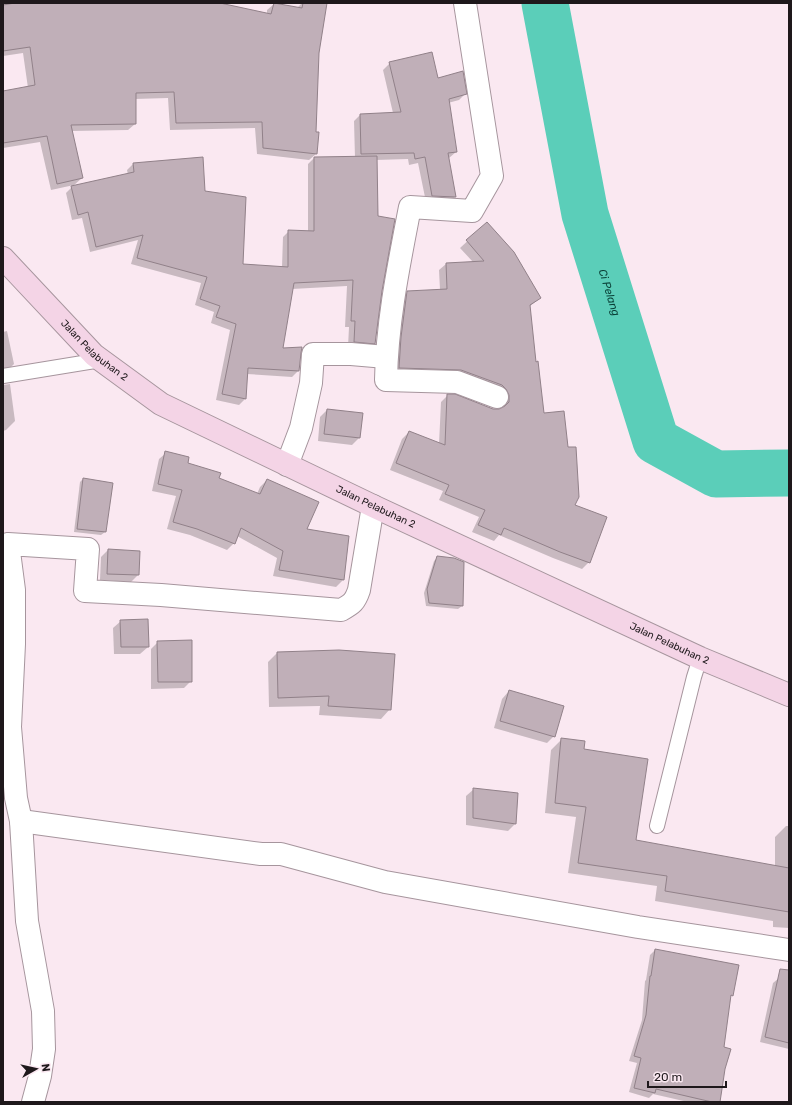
<svg xmlns="http://www.w3.org/2000/svg" width="792" height="1105" font-family="Rubik,sans-serif">
  <style>
    .shadow { fill: #0003 }
    .lines { fill: none; stroke-linecap: round; stroke-linejoin: round }
    .river { stroke: #5bceb9; stroke-width: 47 }
    .building { fill: #c0afb8; stroke: #918189 }
    .lane-casing { stroke: #a6959d; stroke-width: 16 }
    .street-casing { stroke: #a6959d; stroke-width: 24 }
    .secondary-casing { stroke: #a6959d; stroke-width: 24 }
    .lane { stroke: #fff; stroke-width: 14 }
    .street { stroke: #fff; stroke-width: 22 }
    .secondary { stroke: #f4d4e6; stroke-width: 22 }
    .labels { text-anchor: middle; dominant-baseline: central; stroke-width: 4; stroke-linejoin: round; paint-order: stroke }
    .street-label { font-size: 10px; fill: #1e181b; stroke: #fae8f1 }
    .water-label { font-size: 11px; font-style: italic; fill: #093f36; stroke: #fae8f1 }
  </style>
  <rect width="100%" height="100%" fill="#fae8f1"/>
  <!-- shadow -->
  <g class="shadow">
    <path d="M 3,3 L 219,3 L 267,14 L 267,10 L 274,4 L 297,8 L 302,3 L 315,3 L 318,53 L 315,133 L 316,154 L 309,160 L 257,154 L 255,128 L 170,130 L 168,98 L 135,99 L 135,124 L 128,130 L 72,131 L 82,178 L 73,186 L 128,175 L 127,170 L 133,164 L 204,192 L 242,265 L 282,267 L 283,237 L 289,231 L 308,231 L 308,164 L 314,158 L 355,158 L 354,121 L 360,115 L 393,113 L 383,70 L 390,63 L 437,79 L 465,94 L 459,100 L 448,103 L 456,152 L 449,158 L 448,158 L 455,197 L 449,204 L 426,202 L 418,163 L 409,165 L 408,159 L 376,160 L 381,291 L 375,343 L 369,349 L 348,347 L 349,327 L 345,327 L 347,286 L 292,289 L 282,349 L 298,371 L 292,377 L 247,374 L 245,399 L 239,405 L 216,400 L 230,330 L 211,323 L 214,312 L 195,305 L 201,283 L 131,264 L 138,240 L 90,252 L 82,218 L 72,220 L 66,193 L 74,185 L 51,190 L 40,142 L 3,148 L 3,92 L 28,88 L 23,53 L 3,56 Z"/>
    <path d="M 487,223 L 540,298 L 529,307 L 535,363 L 543,414 L 574,506 L 589,562 L 582,569 L 553,558 L 499,535 L 494,541 L 472,532 L 479,517 L 439,500 L 443,491 L 390,470 L 402,439 L 409,432 L 439,444 L 441,402 L 448,395 L 492,410 L 502,409 L 503,402 L 393,374 L 401,299 L 408,292 L 440,290 L 439,270 L 446,264 L 473,262 L 460,248 Z"/>
    <path d="M 7,331 L 14,364 L 5,373 L 3,374 L 3,332 Z"/>
    <path d="M 10,384 L 15,421 L 6,430 L 3,431 L 3,385 Z"/>
    <path d="M 327,410 L 362,414 L 359,438 L 352,445 L 318,441 L 320,417 Z"/>
    <path d="M 166,453 L 186,464 L 218,478 L 257,494 L 260,487 L 267,480 L 305,530 L 348,537 L 343,580 L 336,587 L 273,576 L 277,558 L 237,536 L 234,543 L 227,550 L 190,535 L 167,529 L 176,496 L 152,491 L 159,459 Z"/>
    <path d="M 83,479 L 105,532 L 101,535 L 74,532 L 80,482 Z"/>
    <path d="M 108,550 L 138,575 L 131,582 L 100,580 L 101,557 Z"/>
    <path d="M 438,557 L 462,606 L 458,609 L 426,606 L 424,593 L 434,561 Z"/>
    <path d="M 121,621 L 148,647 L 140,654 L 114,654 L 113,628 Z"/>
    <path d="M 158,642 L 191,681 L 184,688 L 151,689 L 151,649 Z"/>
    <path d="M 277,653 L 390,709 L 381,719 L 319,715 L 320,706 L 269,707 L 268,662 Z"/>
    <path d="M 509,691 L 554,736 L 547,743 L 494,728 L 502,699 Z"/>
    <path d="M 562,739 L 583,750 L 635,841 L 775,866 L 775,837 L 786,826 L 789,826 L 789,928 L 773,927 L 773,921 L 655,901 L 657,886 L 568,873 L 576,817 L 545,813 L 551,750 Z"/>
    <path d="M 474,789 L 515,824 L 508,831 L 466,825 L 466,796 Z"/>
    <path d="M 655,950 L 738,965 L 732,995 L 729,998 L 723,1048 L 724,1069 L 719,1102 L 688,1102 L 653,1094 L 649,1098 L 629,1092 L 637,1063 L 629,1061 L 642,1020 L 645,981 L 646,980 L 650,955 Z"/>
    <path d="M 779,978 L 789,980 L 789,1049 L 760,1042 L 773,983 Z"/>
  </g>
  <g class="lines">
    <!-- river -->
    <path class="river" id="s1" d="M 545,3 L 585,214 L 656,441 L 716,474 L 789,473"/>
  </g>
  <!-- building -->
  <g class="building">
    <path d="M 15,3 L 220,3 L 271,14 L 274,3 L 302,8 L 303,3 L 327,3 L 319,53 L 316,132 L 319,132 L 317,154 L 263,148 L 262,122 L 176,123 L 174,92 L 136,93 L 136,124 L 71,125 L 83,178 L 57,184 L 47,136 L 3,143 L 3,91 L 35,85 L 30,47 L 3,51 L 3,5 Z"/>
    <path d="M 432,52 L 438,78 L 463,71 L 467,94 L 449,99 L 457,152 L 448,153 L 456,197 L 432,196 L 425,157 L 415,159 L 414,153 L 361,154 L 360,114 L 401,112 L 389,62 Z"/>
    <path d="M 377,156 L 378,216 L 395,219 L 382,291 L 375,344 L 354,342 L 355,321 L 351,321 L 353,280 L 294,283 L 283,348 L 302,347 L 301,353 L 299,371 L 248,368 L 246,399 L 222,394 L 236,324 L 216,317 L 220,306 L 200,299 L 207,277 L 137,258 L 143,235 L 96,247 L 88,212 L 78,215 L 71,186 L 134,172 L 133,163 L 203,157 L 205,191 L 246,197 L 243,264 L 288,267 L 288,230 L 314,231 L 314,157 Z"/>
    <path d="M 487,222 L 514,252 L 541,298 L 530,305 L 536,362 L 538,361 L 544,413 L 564,411 L 568,447 L 576,447 L 579,497 L 575,505 L 607,517 L 590,563 L 560,552 L 504,528 L 501,535 L 478,525 L 485,510 L 445,494 L 449,485 L 396,463 L 409,431 L 445,445 L 447,394 L 455,394 L 493,409 L 499,409 L 505,406 L 509,402 L 509,395 L 506,389 L 502,385 L 461,370 L 399,368 L 401,337 L 407,291 L 447,289 L 446,263 L 484,261 L 466,240 Z"/>
    <path d="M 327,409 L 363,413 L 360,438 L 324,434 Z"/>
    <path d="M 165,451 L 189,457 L 188,463 L 221,473 L 219,478 L 260,494 L 267,479 L 319,502 L 307,529 L 349,536 L 344,580 L 279,570 L 283,551 L 241,528 L 235,544 L 197,529 L 173,522 L 182,490 L 158,484 Z"/>
    <path d="M 83,478 L 113,483 L 106,532 L 77,529 Z"/>
    <path d="M 108,549 L 140,551 L 139,575 L 107,574 Z"/>
    <path d="M 437,556 L 454,558 L 464,562 L 463,606 L 429,603 L 427,589 Z"/>
    <path d="M 148,619 L 149,647 L 121,647 L 120,620 Z"/>
    <path d="M 192,640 L 192,682 L 158,682 L 157,641 Z"/>
    <path d="M 339,650 L 395,654 L 391,710 L 328,706 L 329,696 L 278,698 L 277,652 Z"/>
    <path d="M 509,690 L 564,706 L 555,737 L 500,721 Z"/>
    <path d="M 561,738 L 585,741 L 584,749 L 648,759 L 636,840 L 789,868 L 789,912 L 665,891 L 667,876 L 578,863 L 586,807 L 555,803 Z"/>
    <path d="M 473,788 L 518,793 L 516,824 L 473,818 Z"/>
    <path d="M 655,949 L 739,965 L 733,996 L 731,995 L 724,1047 L 731,1049 L 725,1069 L 720,1102 L 712,1102 L 656,1089 L 655,1093 L 634,1088 L 641,1058 L 634,1056 L 646,1015 L 650,976 L 651,976 Z"/>
    <path d="M 780,969 L 789,970 L 789,1043 L 765,1037 Z"/>
  </g>
  <g class="lines">
    <!-- lane casing -->
    <g class="lane-casing">
      <g id="lane">
        <path d="M 3,376 L 101,360"/>
        <path d="M 657,826 L 694,677 L 700,658"/>
      </g>
    </g>
    <!-- street casing -->
    <g class="street-casing">
      <g id="street">
        <path d="M 465,3 L 492,176 L 472,211 L 410,207 C 399,264 387,321 386,380 L 457,382 L 497,397"/>
        <path d="M 287,465 L 301,428 L 311,383 L 313,354 L 351,354 L 386,357"/>
        <path d="M 21,821 L 261,854 L 281,854 L 385,882 L 638,927 L 789,950"/>
        <path d="M 33,1102 L 40,1076 L 44,1049 L 43,1011 L 27,921 L 21,821 L 16,798 L 10,727 L 14,644 L 14,590 L 8,544 L 88,549 L 85,591 L 161,595 L 341,610 C 352,604 355,602 359,590 L 373,506"/>
      </g>
    </g>
    <!-- secondary casing -->
    <g class="secondary-casing">
      <g id="secondary">
        <path id="s2" d="M 3,258 L 94,355 L 161,404 L 373,506 L 700,658 L 789,695"/>
      </g>
    </g>
    <!-- lane -->
    <use href="#lane" class="lane"/>
    <!-- street -->
    <use href="#street" class="street"/>
    <!-- secondary -->
    <use href="#secondary" class="secondary"/>
  </g>
  <g class="labels">
    <!-- street labels -->
    <g class="street-label">
      <text stroke="none"><textPath href="#s2" startOffset="130">Jalan Pelabuhan 2</textPath></text>
      <text stroke="none"><textPath href="#s2" startOffset="454">Jalan Pelabuhan 2</textPath></text>
      <text stroke="none"><textPath href="#s2" startOffset="778">Jalan Pelabuhan 2</textPath></text>
    </g>
    <!-- water labels -->
    <g class="water-label">
      <text stroke="none"><textPath href="#s1" startOffset="297">Ci Pelang</textPath></text>
    </g>
  </g>
  <!-- border -->
  <rect width="792" height="1105" fill="none" stroke="#1e181b" stroke-width="8"/>
  <!-- north arrow -->
  <g transform="translate(36 1069) rotate(82)" stroke="#fae8f1" stroke-width="3" paint-order="stroke">
  <path d="M0-3L7 15L0 10L-7 15Z" fill="#1e181b"/>
  <text y="-6" font-size="11" font-weight="bold" text-anchor="middle" fill="#1e181b">N</text>
  </g>
  <!-- scale -->
  <path d="M648 1081v6h78v-6" fill="none" stroke="#1e181b" stroke-width="2"/>
  <text x="654" y="1081" font-size="12" fill="#1e181b" stroke="#fae8f1" stroke-width="3" paint-order="stroke">20 m</text>
</svg>
